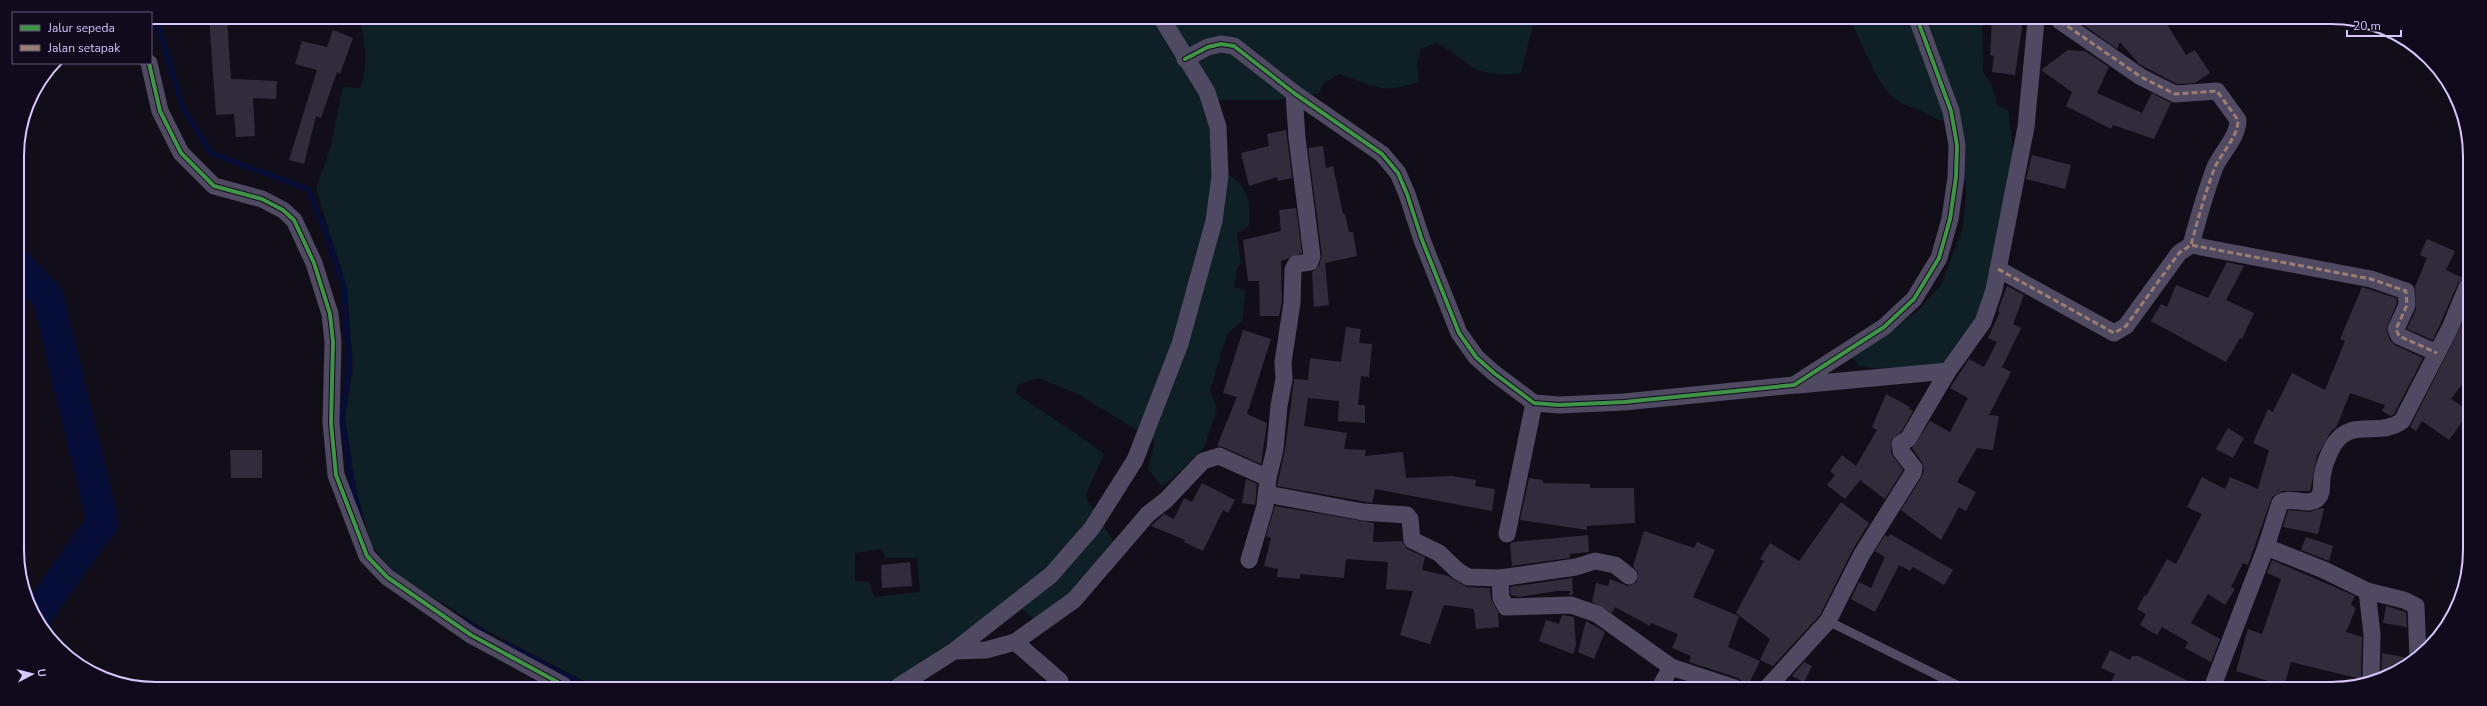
<svg xmlns="http://www.w3.org/2000/svg" width="2487" height="706" font-family="'Nunito Sans',sans-serif">
  <style>
    .green { fill: #0e1f25; fill-rule: evenodd }
    .lines { fill: none; stroke-linecap: round; stroke-linejoin: round }
    .stream { stroke: #060e37; stroke-width: 5.5 }
    .river { stroke: #060e37; stroke-width: 32 }
    .building { fill: #322b3c }
    .lane { stroke: #4f4962; stroke-width: 9 }
    .street { stroke: #4f4962; stroke-width: 17 }
    .quiet { stroke: #9b7d72; stroke-width: 3; stroke-dasharray: 6 3; stroke-linecap: butt }
    .cycleway-casing { stroke: #110a1d; stroke-width: 6 }
    .cycleway { stroke: #419447; stroke-width: 4 }
    .rim { fill: none; stroke: #d8c6ff; stroke-width: 2 }
  </style>
  <rect width="100%" height="100%" fill="#120e19"/>
  <!-- green -->
  <g class="green">
    <path d="M 359,17 L 1534,20 L 1521,73 C 1506,75 1486,75 1472,67 C 1460,59 1450,49 1436,43 L 1421,49 L 1417,64 L 1419,82 C 1411,84 1402,87 1394,88 C 1378,91 1355,79 1339,74 L 1324,83 L 1319,93 L 1278,100 L 1203,100 L 1211,126 L 1215,165 C 1244,185 1251,189 1249,226 L 1237,233 L 1241,264 L 1237,268 L 1234,287 L 1246,290 L 1242,321 L 1227,334 L 1210,391 L 1217,409 L 1204,447 L 1171,480 L 1162,486 L 1148,469 L 1155,441 L 1078,394 L 1038,378 L 1018,385 L 1015,393 L 1077,434 L 1104,454 L 1085,496 L 1115,544 L 1070,598 L 1036,620 L 1010,600 L 887,686 L 865,681 L 850,686 L 592,685 L 488,631 L 426,593 L 394,572 L 371,545 L 356,488 L 345,418 L 353,368 L 347,287 L 316,189 L 331,146 L 343,87 L 360,88 C 369,63 365,43 359,17 ZM 882,549 L 885,558 L 917,558 L 920,592 L 875,597 L 869,582 L 855,581 L 855,553 Z"/>
    <path d="M 1847,21 L 1982,21 L 1983,72 L 1992,85 L 1997,106 L 2008,110 L 2013,149 L 1993,271 L 1975,326 L 1941,366 L 1876,368 L 1859,366 L 1851,356 L 1917,312 L 1941,285 L 1963,228 L 1966,194 L 1964,151 L 1960,124 C 1942,122 1939,120 1923,112 C 1913,107 1902,105 1893,97 C 1877,83 1862,45 1853,25 Z"/>
  </g>
  <g class="lines">
    <!-- stream -->
    <g class="stream">
      <path d="M 151,20 L 159,28 L 183,108 L 211,153 L 308,189 L 324,227 L 344,287 L 349,368 L 342,418 L 353,489 L 360,517"/>
      <path d="M 466,622 L 486,634"/>
      <path d="M 506,644 L 584,685"/>
    </g>
    <!-- river -->
    <path class="river" d="M 18,266 L 48,297 L 103,522 L 35,617"/>
  </g>
  <!-- building -->
  <g class="building">
    <path d="M 209,17 L 227,20 L 231,79 L 277,81 L 276,99 L 253,98 L 255,136 L 236,137 L 234,114 L 216,115 Z"/>
    <path d="M 1992,21 L 2023,21 L 2015,75 L 1992,72 L 1994,56 L 1990,55 Z"/>
    <path d="M 2078,21 L 2165,21 L 2186,55 L 2195,50 L 2210,73 L 2195,83 L 2177,84 L 2139,64 L 2120,42 L 2117,49 Z"/>
    <path d="M 333,30 L 353,38 L 340,74 L 337,72 L 321,118 L 316,116 L 304,164 L 289,160 L 317,70 L 295,64 L 302,41 L 327,47 Z"/>
    <path d="M 2068,50 L 2085,51 L 2109,67 L 2097,93 L 2142,113 L 2152,93 L 2171,103 L 2154,139 L 2113,125 L 2111,129 L 2066,106 L 2072,92 L 2041,70 Z"/>
    <path d="M 1286,130 L 1292,178 L 1278,181 L 1277,177 L 1249,186 L 1241,153 L 1269,146 L 1267,134 Z"/>
    <path d="M 1323,146 L 1326,168 L 1333,166 L 1343,214 L 1345,214 L 1349,232 L 1353,232 L 1357,256 L 1325,263 L 1329,305 L 1314,307 L 1312,272 L 1319,266 L 1322,255 L 1308,148 Z"/>
    <path d="M 2032,155 L 2071,165 L 2065,189 L 2026,179 Z"/>
    <path d="M 1296,208 L 1302,253 L 1281,261 L 1282,302 L 1279,316 L 1260,316 L 1259,281 L 1248,281 L 1243,240 L 1281,231 L 1279,210 Z"/>
    <path d="M 2427,239 L 2455,251 L 2446,270 L 2463,278 L 2458,283 L 2433,340 L 2407,329 L 2416,309 L 2415,287 L 2427,258 L 2420,255 Z"/>
    <path d="M 2227,262 L 2244,266 L 2226,300 L 2254,313 L 2242,339 L 2240,338 L 2226,362 L 2151,321 L 2161,304 L 2167,307 L 2176,285 L 2208,298 Z"/>
    <path d="M 2007,286 L 2024,295 L 2013,324 L 2021,328 L 2002,367 L 2011,372 L 1989,415 L 1999,416 L 1993,450 L 1977,448 L 1957,482 L 1976,492 L 1966,511 L 1959,507 L 1941,540 L 1901,510 L 1921,478 L 1924,470 L 1922,462 L 1912,448 L 1930,421 L 1950,432 L 1968,398 L 1950,388 L 1969,359 L 1984,367 L 1997,342 L 1988,338 L 2000,312 L 1998,311 Z"/>
    <path d="M 2362,287 L 2396,298 L 2397,303 L 2386,329 L 2390,340 L 2395,345 L 2423,358 L 2394,414 L 2391,416 L 2382,411 L 2385,405 L 2350,393 L 2336,428 L 2332,430 L 2317,456 L 2310,491 L 2283,491 L 2272,497 L 2248,565 L 2243,563 L 2231,587 L 2235,589 L 2225,605 L 2208,594 L 2191,623 L 2220,639 L 2211,662 L 2185,648 L 2188,642 L 2162,627 L 2157,635 L 2140,625 L 2146,614 L 2137,609 L 2145,595 L 2146,596 L 2167,559 L 2176,564 L 2202,514 L 2187,507 L 2202,477 L 2225,489 L 2230,477 L 2258,489 L 2269,450 L 2253,443 L 2268,409 L 2273,412 L 2292,373 L 2325,390 L 2345,341 L 2340,339 Z"/>
    <path d="M 2467,314 L 2466,379 L 2451,399 L 2466,409 L 2466,416 L 2449,440 L 2422,421 L 2416,431 L 2410,427 Z"/>
    <path d="M 1346,327 L 1361,329 L 1359,343 L 1372,344 L 1369,377 L 1361,376 L 1358,405 L 1365,405 L 1365,423 L 1338,421 L 1339,401 L 1308,398 L 1304,426 L 1347,433 L 1344,449 L 1366,450 L 1365,456 L 1403,452 L 1406,478 L 1452,476 L 1476,480 L 1475,486 L 1495,489 L 1492,511 L 1375,489 L 1372,503 L 1277,486 L 1285,450 L 1294,379 L 1308,380 L 1310,358 L 1341,362 Z"/>
    <path d="M 1243,330 L 1271,339 L 1247,414 L 1267,423 L 1261,464 L 1223,447 L 1217,446 L 1237,397 L 1223,393 Z"/>
    <path d="M 1886,394 L 1910,407 L 1909,409 L 1913,411 L 1901,432 L 1891,440 L 1891,453 L 1903,470 L 1885,499 L 1860,480 L 1845,499 L 1827,485 L 1835,475 L 1830,471 L 1842,455 L 1856,466 L 1877,430 L 1872,427 Z"/>
    <path d="M 2228,428 L 2244,438 L 2233,458 L 2216,449 Z"/>
    <path d="M 230,450 L 262,450 L 262,478 L 231,478 Z"/>
    <path d="M 1529,478 L 1543,480 L 1543,483 L 1590,484 L 1590,488 L 1634,488 L 1635,523 L 1587,526 L 1587,530 L 1520,520 Z"/>
    <path d="M 1246,479 L 1257,484 L 1255,505 L 1242,503 Z"/>
    <path d="M 1202,483 L 1235,500 L 1228,513 L 1223,510 L 1203,551 L 1184,542 L 1185,540 L 1151,526 L 1164,514 L 1174,519 L 1184,498 L 1192,502 Z"/>
    <path d="M 1841,502 L 1869,523 L 1853,549 L 1820,615 L 1773,666 L 1760,660 L 1770,639 L 1736,613 L 1764,561 L 1760,559 L 1770,543 L 1799,561 Z"/>
    <path d="M 1275,506 L 1374,523 L 1373,542 L 1402,541 L 1407,549 L 1425,557 L 1422,570 L 1448,576 L 1467,587 L 1490,588 L 1491,599 L 1498,612 L 1499,627 L 1476,629 L 1474,609 L 1444,605 L 1430,644 L 1400,635 L 1413,591 L 1386,589 L 1388,562 L 1346,559 L 1344,578 L 1300,574 L 1300,579 L 1277,577 L 1278,569 L 1264,566 L 1271,538 L 1266,536 Z"/>
    <path d="M 2321,508 L 2324,509 L 2318,534 L 2283,527 L 2288,510 L 2310,512 Z"/>
    <path d="M 1644,531 L 1694,548 L 1697,542 L 1715,550 L 1693,597 L 1739,616 L 1728,647 L 1760,661 L 1747,688 L 1745,688 L 1743,682 L 1738,678 L 1689,662 L 1691,656 L 1672,648 L 1678,634 L 1651,623 L 1650,626 L 1615,607 L 1612,613 L 1592,602 L 1596,583 L 1608,586 L 1610,579 L 1628,586 L 1637,582 L 1638,573 L 1633,566 Z"/>
    <path d="M 1890,534 L 1953,570 L 1944,585 L 1913,567 L 1910,571 L 1899,565 L 1875,612 L 1851,599 L 1859,582 L 1871,588 L 1885,557 L 1875,551 L 1885,535 L 1888,537 Z"/>
    <path d="M 1588,535 L 1589,552 L 1570,554 L 1570,558 L 1512,566 L 1510,544 L 1513,542 Z"/>
    <path d="M 2306,537 L 2333,546 L 2329,561 L 2301,550 Z"/>
    <path d="M 2272,560 L 2355,596 L 2351,605 L 2356,608 L 2346,632 L 2362,637 L 2361,679 L 2291,662 L 2284,686 L 2236,671 L 2248,629 L 2262,634 L 2281,579 L 2267,573 Z"/>
    <path d="M 910,562 L 912,586 L 882,588 L 881,565 Z"/>
    <path d="M 1572,578 L 1573,595 L 1569,595 L 1571,591 L 1556,591 L 1519,597 L 1511,595 L 1510,587 Z"/>
    <path d="M 2386,606 L 2406,612 L 2407,627 L 2383,623 Z"/>
    <path d="M 1562,615 L 1574,617 L 1576,645 L 1573,654 L 1539,641 L 1546,620 L 1559,624 Z"/>
    <path d="M 1586,621 L 1605,632 L 1594,659 L 1578,652 Z"/>
    <path d="M 2110,650 L 2130,660 L 2132,656 L 2138,656 L 2202,688 L 2108,688 L 2115,674 L 2101,668 Z"/>
    <path d="M 2382,653 L 2408,658 L 2409,663 L 2386,677 L 2381,676 Z"/>
    <path d="M 1804,662 L 1812,666 L 1804,682 L 1792,676 Z"/>
    <path d="M 1682,681 L 1701,687 L 1680,687 Z"/>
  </g>
  <g class="lines">
    <!-- lane -->
    <path class="lane" d="M 1828,621 L 1963,688"/>
    <!-- street -->
    <g class="street">
      <path d="M 2060,21 L 2141,77 L 2175,94 L 2217,91 L 2238,120 C 2238,137 2222,152 2215,167 C 2205,193 2198,219 2191,245"/>
      <path d="M 1185,59 L 1208,47 L 1221,44 L 1234,46 L 1294,93 L 1382,154 L 1398,173 L 1407,194 L 1422,240 L 1459,333 L 1476,357 L 1494,373 L 1534,403 L 1559,405 L 1624,402 L 1794,385 L 1884,327 L 1914,299 L 1939,258 L 1950,219 L 1956,177 L 1957,145 L 1951,111 L 1918,21"/>
      <path d="M 149,63 L 160,111 L 181,153 L 214,186 L 262,199 L 283,210 L 294,220 L 314,263 L 330,314 L 333,342 L 331,423 L 336,475 L 367,556 L 387,577 L 471,635 L 563,685"/>
      <path d="M 1998,269 L 2114,333 L 2126,326 L 2179,253 L 2191,245 L 2371,279 L 2406,291 L 2407,305 L 2396,329 L 2399,336 L 2437,353"/>
      <path d="M 1798,385 L 1948,371 L 1983,322 L 1994,290 L 2026,127 L 2036,21"/>
      <path d="M 1267,494 L 1363,512 L 1407,515 L 1410,519 L 1412,540 L 1439,553 L 1458,571 L 1468,577 L 1500,578 L 1501,598 L 1506,607 L 1571,605 L 1597,614 L 1671,667"/>
      <path d="M 1507,534 L 1534,403"/>
      <path d="M 2266,547 L 2324,570 L 2367,591 L 2404,600 L 2416,606 L 2418,658"/>
      <path d="M 1249,560 L 1265,506 L 1268,478 L 1275,449 L 1279,406 L 1284,379 L 1283,362 L 1292,303 L 1293,270 L 1296,264 L 1310,262 L 1312,256 L 1297,138 L 1294,93"/>
      <path d="M 1500,578 L 1576,567 L 1595,561 L 1615,565 L 1629,576"/>
      <path d="M 2367,591 L 2372,634 L 2371,682"/>
      <path d="M 1015,642 L 1060,681"/>
      <path d="M 954,651 L 986,650 L 1015,642 L 1074,600 L 1148,514 L 1166,500 L 1203,461 L 1219,456 L 1268,478"/>
      <path d="M 899,686 L 954,651 L 1051,575 L 1092,528 L 1135,460 L 1180,344 L 1214,221 L 1220,176 L 1218,127 L 1207,92 L 1162,19"/>
      <path d="M 1660,687 L 1671,667 L 1735,688"/>
      <path d="M 1767,688 L 1828,621 L 1862,554 L 1913,473 L 1914,468 L 1901,451 L 1900,444 L 1908,439 L 1948,371"/>
      <path d="M 2212,688 L 2266,547 L 2280,503 C 2291,495 2308,508 2318,498 C 2323,492 2321,485 2322,477 C 2324,464 2332,441 2344,434 C 2363,423 2383,435 2402,421 L 2450,328 L 2467,287"/>
    </g>
    <!-- quiet -->
    <g class="quiet">
      <path d="M 2060,21 L 2141,77 L 2175,94 L 2217,91 L 2238,120 C 2238,137 2222,152 2215,167 C 2205,193 2198,219 2191,245"/>
      <path d="M 1998,269 L 2114,333 L 2126,326 L 2179,253 L 2191,245 L 2371,279 L 2406,291 L 2407,305 L 2396,329 L 2399,336 L 2437,353"/>
    </g>
    <!-- cycleway casing -->
    <g class="cycleway-casing">
      <g id="cycleway">
        <path d="M 1185,59 L 1208,47 L 1221,44 L 1234,46 L 1294,93 L 1382,154 L 1398,173 L 1407,194 L 1422,240 L 1459,333 L 1476,357 L 1494,373 L 1534,403 L 1559,405 L 1624,402 L 1794,385 L 1884,327 L 1914,299 L 1939,258 L 1950,219 L 1956,177 L 1957,145 L 1951,111 L 1918,21"/>
        <path d="M 149,63 L 160,111 L 181,153 L 214,186 L 262,199 L 283,210 L 294,220 L 314,263 L 330,314 L 333,342 L 331,423 L 336,475 L 367,556 L 387,577 L 471,635 L 563,685"/>
      </g>
    </g>
    <!-- cycleway -->
    <use href="#cycleway" class="cycleway"/>
  </g>
  <!-- crop -->
  <path d="M0 0H2487V706H0ZM156 24H2331A132 132 0 0 1 2463 156V550A132 132 0 0 1 2331 682H156A132 132 0 0 1 24 550V156A132 132 0 0 1 156 24Z" fill="#110a1d" fill-rule="evenodd"/>
  <path class="rim" d="M156 24H2331A132 132 0 0 1 2463 156V550A132 132 0 0 1 2331 682H156A132 132 0 0 1 24 550V156A132 132 0 0 1 156 24Z"/>
  <!-- legend -->
  <rect x="12" y="12" width="140" height="52" fill="#110a1d" stroke="#615577"/>
  <rect x="20" y="25" width="20" height="6" fill="#419447" stroke="#615577"/>
  <text x="48" y="32" font-size="12" fill="#d8c6ff">Jalur sepeda</text>
  <rect x="20" y="45" width="20" height="6" fill="#9b7d72" stroke="#615577"/>
  <text x="48" y="52" font-size="12" fill="#d8c6ff">Jalan setapak</text>
  <!-- north arrow -->
  <g transform="translate(32 674) rotate(83)" stroke="#110a1d" stroke-width="3" paint-order="stroke">
  <path d="M0-3L7 15L0 10L-7 15Z" fill="#d8c6ff"/>
  <text y="-6" font-size="11" font-weight="bold" text-anchor="middle" fill="#d8c6ff">U</text>
  </g>
  <!-- scale -->
  <path d="M2347 30v6h54v-6" fill="none" stroke="#d8c6ff" stroke-width="2"/>
  <text x="2353" y="30" font-size="12" fill="#d8c6ff" stroke="#110a1d" stroke-width="3" paint-order="stroke">20 m</text>
</svg>
